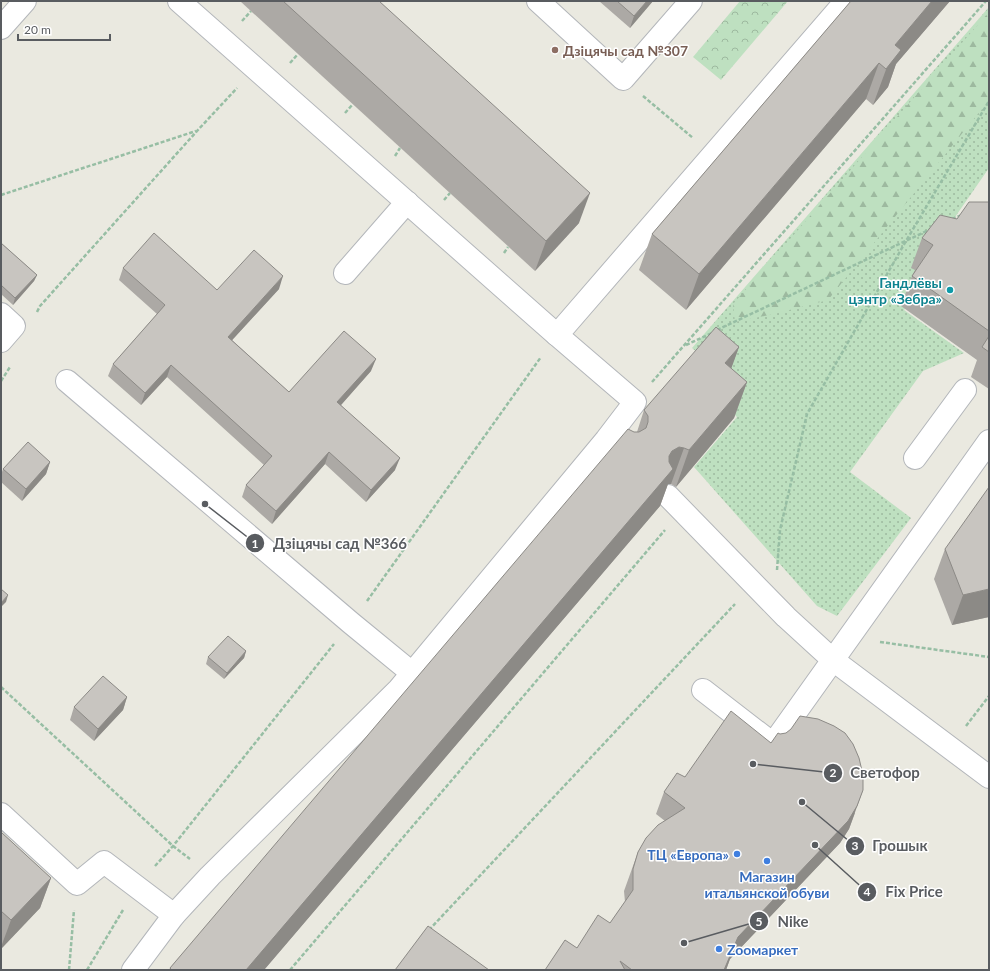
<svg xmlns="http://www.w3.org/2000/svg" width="990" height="971" font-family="Lato,sans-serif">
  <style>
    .grass { fill: url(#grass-dots) }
    .forest { fill: url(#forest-firs) }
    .park { fill: url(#park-crowns) }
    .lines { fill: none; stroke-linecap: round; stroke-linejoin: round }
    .minor-casing { stroke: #b3b6ba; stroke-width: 24 }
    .path { stroke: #97bea4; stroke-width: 2.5; stroke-dasharray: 4 2; stroke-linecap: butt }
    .minor { stroke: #fff; stroke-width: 22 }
    .wall { fill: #aca9a5 }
    .shaded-wall { fill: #8c8a86 }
    .building { fill: #c8c5c0; stroke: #8c8a86 }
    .education-dot { fill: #8d6e63; stroke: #fff; stroke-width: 1.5 }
    .culture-dot { fill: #0f9aa8; stroke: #fff; stroke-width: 1.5 }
    .shop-dot { fill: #3f7fe0; stroke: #fff; stroke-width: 1.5 }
    .labels { text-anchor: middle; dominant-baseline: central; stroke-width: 3; stroke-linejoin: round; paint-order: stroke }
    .education-label { font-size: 14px; font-weight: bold; fill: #785e54; stroke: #fff; text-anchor: start }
    .culture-label { font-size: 14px; font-weight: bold; fill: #0d838f; stroke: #fff; text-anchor: end }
    .shop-label { font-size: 14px; font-weight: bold; fill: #366cbe; stroke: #fff; text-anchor: end }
    .leader { fill: none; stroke: #595c60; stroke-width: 1.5 }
    .callout-dot { fill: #595c60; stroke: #fff; stroke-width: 1.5 }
    .mark-label { font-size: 12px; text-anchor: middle; font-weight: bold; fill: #fff }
    .callout-label { font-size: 15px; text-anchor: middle; font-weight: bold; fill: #595c60; stroke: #fff; stroke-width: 3; stroke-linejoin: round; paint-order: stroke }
  </style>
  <defs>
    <pattern id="grass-dots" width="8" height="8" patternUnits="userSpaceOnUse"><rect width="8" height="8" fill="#bee0c0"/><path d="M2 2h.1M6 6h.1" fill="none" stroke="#9db99f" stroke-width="1.8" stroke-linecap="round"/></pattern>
    <pattern id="forest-firs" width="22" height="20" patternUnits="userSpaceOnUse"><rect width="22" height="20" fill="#bee0c0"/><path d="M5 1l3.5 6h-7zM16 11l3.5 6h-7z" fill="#9db99f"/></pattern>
    <pattern id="park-crowns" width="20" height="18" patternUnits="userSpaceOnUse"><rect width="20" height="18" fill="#bee0c0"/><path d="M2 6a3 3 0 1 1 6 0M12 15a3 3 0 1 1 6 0" fill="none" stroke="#9db99f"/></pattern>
  </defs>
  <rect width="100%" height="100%" fill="#eae9e0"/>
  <!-- grass -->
  <path class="grass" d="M 989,7 L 989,168 L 917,272 L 925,279 L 904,310 L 964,353 L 923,371 L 850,472 L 911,518 L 837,616 L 817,606 L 694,467 L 737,417 L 719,400 L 731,380 L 692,348 Z"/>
  <!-- forest -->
  <path class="forest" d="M 989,12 L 989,106 L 981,110 L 828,300 L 774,314 L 735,322 L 733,304 Z"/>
  <!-- park -->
  <path class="park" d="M 740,1 L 788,1 L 721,80 L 693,57 Z"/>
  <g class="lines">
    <!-- minor casing -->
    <g class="minor-casing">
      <g id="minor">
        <path d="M 179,1 L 557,335"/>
        <path d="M 538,1 L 623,79 L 691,1"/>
        <path d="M 1,28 L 25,1"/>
        <path d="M 345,273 L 407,202"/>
        <path d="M 1,314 L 14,326 L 1,341"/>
        <path d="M 67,381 L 351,623 L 412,673"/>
        <path d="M 915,458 L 965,390"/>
        <path d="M 668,496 L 786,617 L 833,660 L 989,777"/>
        <path d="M 703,690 L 773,744 L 989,441"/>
        <path d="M 1,814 L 77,884 L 104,862 L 174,915"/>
        <path d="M 133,970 L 174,915 L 210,876 L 399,689 L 606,440 L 635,402 L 557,335 L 846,1"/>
      </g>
    </g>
    <!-- path -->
    <g class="path">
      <path d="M 242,21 L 251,11"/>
      <path d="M 290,63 L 298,54"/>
      <path d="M 643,96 L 693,138"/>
      <path d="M 345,113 L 353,104"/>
      <path d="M 395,156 L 400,148"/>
      <path d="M 1,195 L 196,131"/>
      <path d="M 444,200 L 450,193"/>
      <path d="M 952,219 L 962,215"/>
      <path d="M 504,253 L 508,247"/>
      <path d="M 37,312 L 40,306 L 197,131 L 237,88"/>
      <path d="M 717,330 L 931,229"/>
      <path d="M 686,345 L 712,333"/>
      <path d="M 1,381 L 10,367"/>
      <path d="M 652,382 L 986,1"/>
      <path d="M 777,570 L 780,530 L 807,414 L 906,241 L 989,101"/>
      <path d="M 367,601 L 541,357"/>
      <path d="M 880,642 L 989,657"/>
      <path d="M 1,687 L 173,846 L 190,859"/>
      <path d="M 966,726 L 989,696"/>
      <path d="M 155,866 L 173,846 L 334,644"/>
      <path d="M 429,930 L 735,604"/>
      <path d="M 69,970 L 74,910"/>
      <path d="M 87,970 L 123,910"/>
      <path d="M 290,970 L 665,530"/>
    </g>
    <!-- minor -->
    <use href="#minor" class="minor"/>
  </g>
  <!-- wall -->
  <g class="wall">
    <path d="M 240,1 L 379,1 L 579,223 L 535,271 Z"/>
    <path d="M 599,1 L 653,1 L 630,28 Z"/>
    <path d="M 851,1 L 950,1 L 896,64 L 888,87 L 873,105 L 866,99 L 686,310 L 639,270 L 652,234 Z"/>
    <path d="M 989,202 L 989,389 L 971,377 L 977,360 L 901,306 L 912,276 L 915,270 L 911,268 L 922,238 L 957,219 Z"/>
    <path d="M 1,243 L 37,275 L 34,281 L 13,305 L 1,294 Z"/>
    <path d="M 123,268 L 217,290 L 279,289 L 232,340 L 289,392 L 371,371 L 341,405 L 395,470 L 366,502 L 325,464 L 272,524 L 242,497 L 246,485 L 264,465 L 167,377 L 141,405 L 108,376 L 113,364 L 157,314 L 119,280 Z"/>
    <path d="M 739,347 L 731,368 L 747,382 L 734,418 L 676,487 L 671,484 L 668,484 L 660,506 L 264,970 L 169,970 L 170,968 L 634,432 L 637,432 L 644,410 Z"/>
    <path d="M 50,462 L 46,474 L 22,501 L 1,482 L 1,475 L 3,469 Z"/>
    <path d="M 945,549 L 989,617 L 952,625 L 934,579 Z"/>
    <path d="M 246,651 L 244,658 L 224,679 L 206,664 L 208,657 Z"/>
    <path d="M 127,697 L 123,710 L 94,741 L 70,720 L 74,707 Z"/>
    <path d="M 685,777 L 855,813 L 849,829 L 840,843 L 730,959 L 726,970 L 545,970 L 577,948 L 610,923 L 625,902 L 624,891 L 638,852 L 665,821 L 656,814 L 664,792 Z"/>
    <path d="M 1,832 L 51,878 L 40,908 L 1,949 Z"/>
  </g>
  <!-- shaded-wall -->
  <g class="shaded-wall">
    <path d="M 647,1 L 653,1 L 630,28 L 634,16 Z"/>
    <path d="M 932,1 L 950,1 L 896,64 L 888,87 L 873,105 L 895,45 Z"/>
    <path d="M 879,63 L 866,99 L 686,310 L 699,274 Z"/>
    <path d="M 590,193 L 579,223 L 535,271 L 546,241 Z"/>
    <path d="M 37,275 L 34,281 L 13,305 L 15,298 Z"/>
    <path d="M 283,276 L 279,289 L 224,349 L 228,337 Z"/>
    <path d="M 739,347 L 726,383 L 725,363 Z"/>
    <path d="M 376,359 L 371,371 L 333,414 L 337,402 Z"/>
    <path d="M 171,365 L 167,377 L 141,405 L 145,393 Z"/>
    <path d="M 747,382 L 734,418 L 676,487 L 689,450 Z"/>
    <path d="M 679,447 L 684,448 L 671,484 L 668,484 L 660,506 L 264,970 L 246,970 L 669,456 L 672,451 Z"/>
    <path d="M 329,452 L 325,464 L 272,524 L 276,511 Z"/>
    <path d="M 400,458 L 395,470 L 366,502 L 371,490 Z"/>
    <path d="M 50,462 L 46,474 L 22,501 L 26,489 Z"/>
    <path d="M 989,589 L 989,617 L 952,625 L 963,595 Z"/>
    <path d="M 8,595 L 6,602 L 1,607 L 1,603 Z"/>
    <path d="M 246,651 L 244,658 L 224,679 L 227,673 Z"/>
    <path d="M 127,697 L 123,710 L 94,741 L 98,729 Z"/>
    <path d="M 863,790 L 849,829 L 840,843 L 730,959 L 726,970 L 724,970 L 738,937 Z"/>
    <path d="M 51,878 L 40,908 L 1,949 L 1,947 L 11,920 Z"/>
  </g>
  <!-- building -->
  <g class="building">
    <path d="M 283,1 L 379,1 L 590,193 L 546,241 Z"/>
    <path d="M 617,1 L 647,1 L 634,16 Z"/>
    <path d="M 851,1 L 932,1 L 895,45 L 901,50 L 886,69 L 879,63 L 699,274 L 652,234 Z"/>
    <path d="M 969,202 L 989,202 L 989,331 L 912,276 L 933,245 L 922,238 L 940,215 L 957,219 Z"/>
    <path d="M 154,233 L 217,290 L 254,250 L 283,276 L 228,337 L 289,392 L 344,331 L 376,359 L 337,402 L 400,458 L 371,490 L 329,452 L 276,511 L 246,485 L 272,456 L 171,365 L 145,393 L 113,364 L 165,305 L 123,268 Z"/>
    <path d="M 1,243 L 37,275 L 15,298 L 1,285 Z"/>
    <path d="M 716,327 L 739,347 L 725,363 L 747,382 L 689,450 L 684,448 L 679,447 L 672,451 L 669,456 L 669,462 L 673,469 L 246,970 L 172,970 L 170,968 L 628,429 L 634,432 L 639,432 L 646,428 L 648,422 L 648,416 L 644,410 Z"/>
    <path d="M 989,336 L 989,352 L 982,347 Z"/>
    <path d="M 28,442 L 50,462 L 26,489 L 3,469 Z"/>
    <path d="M 989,487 L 989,589 L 963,595 L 945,549 Z"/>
    <path d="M 1,589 L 8,595 L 1,603 Z"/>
    <path d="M 228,636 L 246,651 L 227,673 L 208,657 Z"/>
    <path d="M 103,676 L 127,697 L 98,729 L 74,707 Z"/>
    <path d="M 731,711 L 771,743 L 778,733 L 780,734 L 786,733 L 791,729 L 800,716 L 818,719 L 834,726 L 845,733 L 853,744 L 859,758 L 863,775 L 863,790 L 857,806 L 848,821 L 738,937 L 724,970 L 632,970 L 620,961 L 625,970 L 545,970 L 565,940 L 577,948 L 598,915 L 610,923 L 633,890 L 633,869 L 638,852 L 646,838 L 658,825 L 685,808 L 664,792 L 677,773 L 685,777 Z"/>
    <path d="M 1,832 L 51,878 L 11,920 L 1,911 Z"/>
    <path d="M 428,926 L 489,970 L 395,970 Z"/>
  </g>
  <!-- markers -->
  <circle class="education-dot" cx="555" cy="50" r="4"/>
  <circle class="culture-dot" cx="950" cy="290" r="4"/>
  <g class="shop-dot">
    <circle cx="737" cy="854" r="4"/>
    <circle cx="767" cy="861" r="4"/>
    <circle cx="719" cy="949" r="4"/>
  </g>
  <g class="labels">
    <!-- education labels -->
    <g class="education-label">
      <text x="563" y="50">Дзіцячы сад №307</text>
    </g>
    <!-- culture labels -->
    <g class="culture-label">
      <text x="942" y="282">Гандлёвы<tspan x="942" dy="16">цэнтр «Зебра»</tspan></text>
    </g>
    <!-- shop labels -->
    <g class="shop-label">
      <text x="729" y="854">ТЦ «Европа»</text>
      <text x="767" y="876" text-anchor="middle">Магазин<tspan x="767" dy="16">итальянской обуви</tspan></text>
      <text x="727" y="949" text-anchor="start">Zooмаркет</text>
    </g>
  </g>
  <!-- callouts -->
  <path class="leader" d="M205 504L255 543M753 764L833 773M802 802L855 846M815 845L867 892M684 943L759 921"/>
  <g class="callout-dot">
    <circle cx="205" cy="504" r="4"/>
    <circle cx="753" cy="764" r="4"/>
    <circle cx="802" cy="802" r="4"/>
    <circle cx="815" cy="845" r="4"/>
    <circle cx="684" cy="943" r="4"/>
    <circle cx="255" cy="543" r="10"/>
    <circle cx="833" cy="773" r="10"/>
    <circle cx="855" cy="846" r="10"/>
    <circle cx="867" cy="892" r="10"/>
    <circle cx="759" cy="921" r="10"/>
  </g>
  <g class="mark-label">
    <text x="255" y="548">1</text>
    <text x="833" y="777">2</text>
    <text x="855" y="850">3</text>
    <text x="867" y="896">4</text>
    <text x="759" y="926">5</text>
  </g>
  <g class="callout-label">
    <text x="340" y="549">Дзіцячы сад №366</text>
    <text x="885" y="778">Светофор</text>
    <text x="900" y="851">Грошык</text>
    <text x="914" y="897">Fix Price</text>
    <text x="793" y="927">Nike</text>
  </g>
  <!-- border -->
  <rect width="990" height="971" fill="none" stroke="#595c60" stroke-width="4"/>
  <!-- scale -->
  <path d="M18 34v6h92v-6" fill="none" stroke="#595c60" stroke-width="2"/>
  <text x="24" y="34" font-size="12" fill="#595c60" stroke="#ffffff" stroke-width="3" paint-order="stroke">20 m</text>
</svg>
